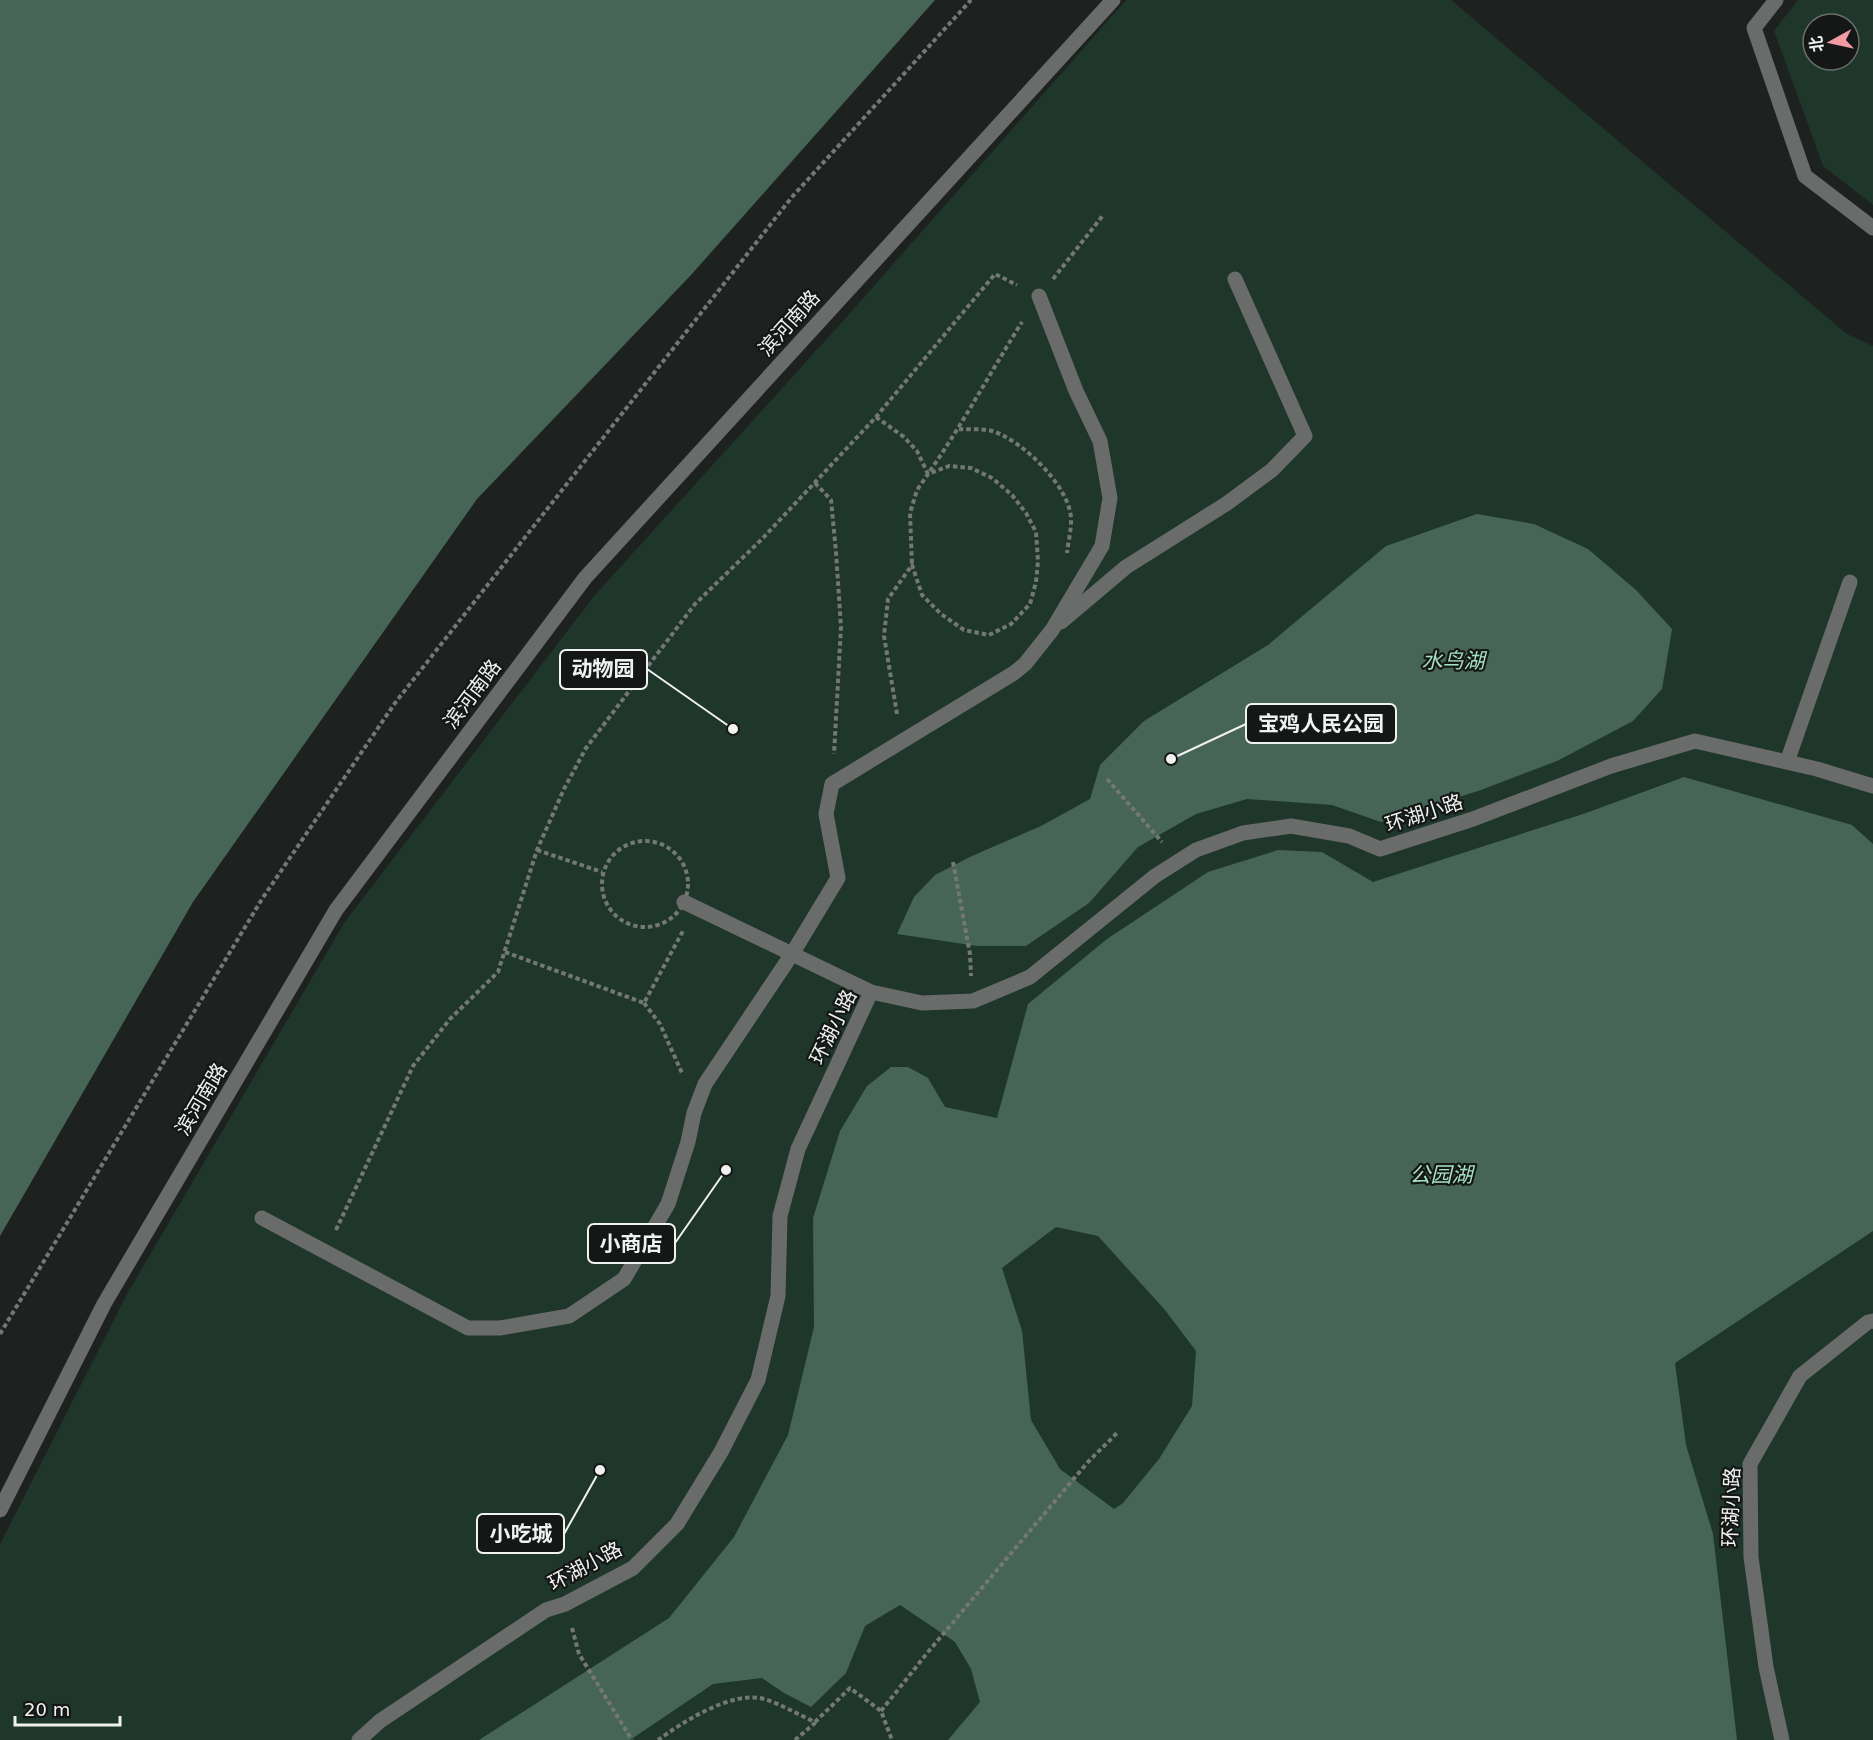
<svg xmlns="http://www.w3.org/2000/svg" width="1873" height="1740" font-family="'DejaVu Sans','Noto Sans SC',sans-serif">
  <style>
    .green { fill: #1f362b; fill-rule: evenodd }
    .water { fill: #476556; fill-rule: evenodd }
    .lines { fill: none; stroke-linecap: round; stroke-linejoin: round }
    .path { stroke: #737775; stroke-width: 4; stroke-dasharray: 4.5 3; stroke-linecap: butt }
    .lane { stroke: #6a6c6b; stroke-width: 15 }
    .street { stroke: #6a6c6b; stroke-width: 15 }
    .labels { text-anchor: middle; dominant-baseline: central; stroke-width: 4.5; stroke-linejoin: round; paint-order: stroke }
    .street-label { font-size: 20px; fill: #eff2f0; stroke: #141715 }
    .water-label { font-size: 21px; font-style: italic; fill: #a5e1c2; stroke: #141715 }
    .leader { fill: none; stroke: #eff2f0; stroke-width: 2 }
    .callout-dot { fill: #eff2f0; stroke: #141715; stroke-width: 2 }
    .callout { fill: #141715; stroke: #eff2f0; stroke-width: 2 }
    .callout-label { font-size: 21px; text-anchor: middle; font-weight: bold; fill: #eff2f0 }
  </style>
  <rect width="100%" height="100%" fill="#1d211f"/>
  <!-- green -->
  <g class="green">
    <path d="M 1126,0 L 1451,0 L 1847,334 L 1873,346 L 1873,1740 L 0,1740 L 0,1544 L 127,1294 L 344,923 L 594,596 L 842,322 Z"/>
    <path d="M 1798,0 L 1873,0 L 1873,205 L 1823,166 L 1774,31 ZM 1813,24 L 1849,24 L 1849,60 L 1813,60 Z"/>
  </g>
  <!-- water -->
  <g class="water">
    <path d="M 0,0 L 935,0 L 691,275 L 477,499 L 193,902 L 0,1236 Z"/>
    <path d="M 1477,514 L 1534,524 L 1588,549 L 1636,590 L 1672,629 L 1662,689 L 1633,721 L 1557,761 L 1481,790 L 1381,822 L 1332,805 L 1247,799 L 1196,814 L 1138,847 L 1089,903 L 1026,946 L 977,946 L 897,934 L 914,897 L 935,875 L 972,856 L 1041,826 L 1090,799 L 1100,765 L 1144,721 L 1268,645 L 1386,546 Z"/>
    <path d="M 1684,777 L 1852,825 L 1873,844 L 1873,1231 L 1675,1363 L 1686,1445 L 1713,1534 L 1737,1740 L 948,1740 L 980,1702 L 971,1669 L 955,1642 L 900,1605 L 865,1626 L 846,1673 L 811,1707 L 784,1693 L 762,1678 L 713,1684 L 630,1740 L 479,1740 L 669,1618 L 734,1537 L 788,1435 L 814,1327 L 813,1218 L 840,1131 L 867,1086 L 891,1067 L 908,1067 L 928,1078 L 945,1107 L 997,1118 L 1028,1004 L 1107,939 L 1208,872 L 1278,850 L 1322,852 L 1373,882 L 1586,813 ZM 1056,1227 L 1098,1236 L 1165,1310 L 1196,1351 L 1192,1406 L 1159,1459 L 1123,1503 L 1114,1509 L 1060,1469 L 1031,1420 L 1022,1331 L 1002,1268 Z"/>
  </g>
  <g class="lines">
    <!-- path -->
    <g class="path">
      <path d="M 1053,279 L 1104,214"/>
      <path d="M 876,417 L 904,437 L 917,451 L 928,474 C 962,425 990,373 1022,322"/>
      <path d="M 959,429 C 969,430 982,428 992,431 C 1022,440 1072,488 1071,521 C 1071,532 1068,543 1067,553"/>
      <path d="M 815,483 L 831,500 L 836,552 L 841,627 L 834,754"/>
      <path d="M 897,714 L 884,636 L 888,599 L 912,565 L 922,595 L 941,614 L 964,630 L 989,635 L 1011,624 L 1030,604 L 1036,582 L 1038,561 L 1036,532 L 1026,513 L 1012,495 L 992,478 L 971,468 L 949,466 L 928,474 L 917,490 L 910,513 L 912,565"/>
      <path d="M 1107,779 L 1162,842"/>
      <circle cx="645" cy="884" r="43"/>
      <path d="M 537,850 L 602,872"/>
      <path d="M 953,862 L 970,954 L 971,976"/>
      <path d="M 505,952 L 644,1003 L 684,929"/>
      <path d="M 644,1003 L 660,1024 L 682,1073"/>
      <path d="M 336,1230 L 413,1066 L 450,1019 L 498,972 L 537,850 L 564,789 L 586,748 L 695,604 L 762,539 L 876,417 L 995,274 L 1017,285"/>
      <path d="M 0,1334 L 262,899 L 395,703 L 792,197 L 971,0"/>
      <path d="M 572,1628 L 579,1654 L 632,1740"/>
      <path d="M 881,1711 L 928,1652 L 1087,1463 L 1117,1433"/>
      <path d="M 658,1740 C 683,1722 732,1690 764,1699 C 781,1704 799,1715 815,1722 L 850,1688 L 881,1711 L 892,1740"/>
      <path d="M 795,1740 L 815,1723"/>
    </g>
    <!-- lane -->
    <g class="lane">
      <path d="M 1776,0 L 1754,28 L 1805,176 L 1873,228"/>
      <path d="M 1061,622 L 1126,567 L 1226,504 L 1272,470 L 1305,436 L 1235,279"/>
      <path d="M 1787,762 L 1850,582"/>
      <path d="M 684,902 L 871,992"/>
      <path d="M 262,1218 L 468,1328 L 500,1328 L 569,1316 L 624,1279 L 668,1204 L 688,1142 L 694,1113 L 705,1084 L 792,954 L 838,878 L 826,814 L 832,784 L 1014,673 L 1025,664 L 1052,630 L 1102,546 L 1110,498 L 1100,441 L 1076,391 L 1039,296"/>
      <path d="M 359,1740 L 380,1721 L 546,1610 L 565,1604 L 633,1568 L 677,1524 L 721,1452 L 758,1380 L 778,1296 L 780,1216 L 798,1149 L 871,992 L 922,1003 L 973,1001 L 1030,977 L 1155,876 L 1196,850 L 1243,833 L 1291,826 L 1349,836 L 1380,849 L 1473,819 L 1611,766 L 1695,741 L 1817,769 L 1873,786"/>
      <path d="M 1782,1740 L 1766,1667 L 1751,1557 L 1750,1464 L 1800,1376 L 1868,1322 L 1873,1321"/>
    </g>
    <!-- street -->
    <path class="street" d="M 0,1510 L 104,1304 L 336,910 L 585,578 L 1113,0"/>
  </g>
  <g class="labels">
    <!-- street labels -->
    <g class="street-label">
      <text transform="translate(789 323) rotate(-48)">滨河南路</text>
      <text transform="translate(472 694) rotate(-53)">滨河南路</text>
      <text transform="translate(1424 813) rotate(-18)">环湖小路</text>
      <text transform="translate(833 1027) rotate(-64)">环湖小路</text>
      <text transform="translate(201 1099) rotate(-59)">滨河南路</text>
      <text transform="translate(1731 1507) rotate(-88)">环湖小路</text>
      <text transform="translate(585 1566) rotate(-28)">环湖小路</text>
    </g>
    <!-- water labels -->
    <g class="water-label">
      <text x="1453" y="661">水鸟湖</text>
      <text x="1441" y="1175">公园湖</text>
    </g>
  </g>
  <!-- callouts -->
  <path class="leader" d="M733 729L647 669M1171 759L1246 724M726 1170L675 1243M600 1470L564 1534"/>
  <g class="callout-dot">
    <circle cx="733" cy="729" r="6"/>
    <circle cx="1171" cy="759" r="6"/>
    <circle cx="726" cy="1170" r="6"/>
    <circle cx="600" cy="1470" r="6"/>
  </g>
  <g class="callout">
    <rect x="560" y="650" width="87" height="39" rx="6"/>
    <rect x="1246" y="704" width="150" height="39" rx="6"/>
    <rect x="588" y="1224" width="87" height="39" rx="6"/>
    <rect x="477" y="1514" width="87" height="39" rx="6"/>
  </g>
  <g class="callout-label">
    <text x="603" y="676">动物园</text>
    <text x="1321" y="731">宝鸡人民公园</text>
    <text x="631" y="1251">小商店</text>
    <text x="521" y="1541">小吃城</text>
  </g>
  <!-- north arrow -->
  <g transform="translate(1831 42) rotate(262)"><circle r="28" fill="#141715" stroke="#6c6f6d" stroke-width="1.5"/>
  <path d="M0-4.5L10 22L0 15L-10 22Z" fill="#f49aa5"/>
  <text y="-9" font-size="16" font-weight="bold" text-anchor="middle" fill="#eff2f0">北</text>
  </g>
  <!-- scale -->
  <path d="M15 1716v9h105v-9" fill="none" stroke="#eff2f0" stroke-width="3"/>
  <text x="24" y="1716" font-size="18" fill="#eff2f0" stroke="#141715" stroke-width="4.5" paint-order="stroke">20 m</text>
</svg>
